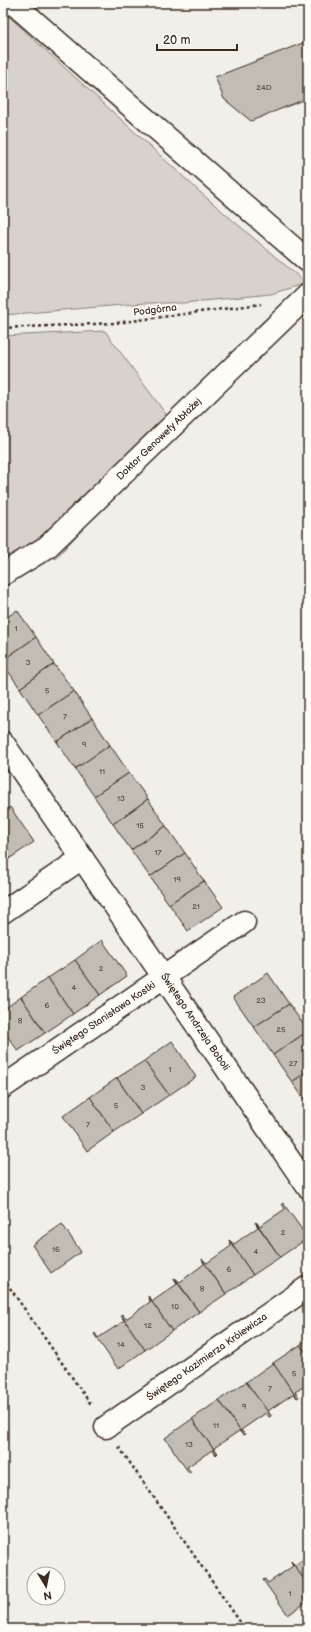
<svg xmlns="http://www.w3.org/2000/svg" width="311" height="1632" font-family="'Balsamiq Sans',sans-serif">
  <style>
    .green { fill: #d7d2cc; stroke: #897e75 }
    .building { fill: #c1bcb4; stroke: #3b2a1e }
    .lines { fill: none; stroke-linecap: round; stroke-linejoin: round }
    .street-casing { stroke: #3b2a1e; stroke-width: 25 }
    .path { stroke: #3b2a1e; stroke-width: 2.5; stroke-dasharray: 3 3; stroke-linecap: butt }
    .street { stroke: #fdfcf7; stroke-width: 22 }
    .labels { text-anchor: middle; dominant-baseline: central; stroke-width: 3.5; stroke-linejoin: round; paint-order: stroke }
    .number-label { font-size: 8px; fill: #5c4e44 }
    .street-label { font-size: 10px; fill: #3b2a1e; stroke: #fdfcf7 }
  </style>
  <rect width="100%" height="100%" fill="#f1efea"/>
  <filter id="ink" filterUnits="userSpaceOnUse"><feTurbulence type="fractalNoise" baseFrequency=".025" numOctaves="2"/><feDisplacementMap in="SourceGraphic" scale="8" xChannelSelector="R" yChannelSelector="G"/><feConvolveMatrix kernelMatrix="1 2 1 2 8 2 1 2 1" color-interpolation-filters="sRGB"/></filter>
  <g filter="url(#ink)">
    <!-- green -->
    <g class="green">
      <path d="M 3,11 L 201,193 L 306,283 L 271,294 L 183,303 L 146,303 L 3,315 Z"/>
      <path d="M 105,331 L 176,428 L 55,559 L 41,538 L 3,561 L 3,336 Z"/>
    </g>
    <!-- building -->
    <g class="building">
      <path d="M 308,41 L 308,98 L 251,121 L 224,99 L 215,77 Z"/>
      <path d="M 17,610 L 36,637 L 3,660 L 3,620 Z"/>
      <path d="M 36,637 L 54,664 L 20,688 L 3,664 L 3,660 Z"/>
      <path d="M 54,664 L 74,691 L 38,715 L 20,688 Z"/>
      <path d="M 74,691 L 92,718 L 57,742 L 38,715 Z"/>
      <path d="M 92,718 L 110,745 L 75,769 L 57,742 Z"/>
      <path d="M 110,745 L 129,773 L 94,796 L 75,769 Z"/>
      <path d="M 129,773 L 148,799 L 113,824 L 94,796 Z"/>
      <path d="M 148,799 L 166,826 L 131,850 L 113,824 Z"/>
      <path d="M 10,807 L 34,842 L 6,861 L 3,856 L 3,812 Z"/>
      <path d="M 166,826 L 185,853 L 150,877 L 131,850 Z"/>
      <path d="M 185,853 L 204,881 L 169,904 L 150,877 Z"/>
      <path d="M 204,881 L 223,907 L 188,931 L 169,904 Z"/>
      <path d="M 102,940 L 127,976 L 100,995 L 75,960 Z"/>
      <path d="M 75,960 L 100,995 L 73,1014 L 48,978 Z"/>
      <path d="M 268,973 L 289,1004 L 254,1027 L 233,997 Z"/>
      <path d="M 48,978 L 73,1014 L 45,1033 L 21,997 Z"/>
      <path d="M 21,997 L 45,1033 L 18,1051 L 3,1030 L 3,1010 Z"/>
      <path d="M 289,1004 L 308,1031 L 273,1055 L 254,1027 Z"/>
      <path d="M 308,1031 L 308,1071 L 292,1082 L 273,1055 Z"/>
      <path d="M 172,1041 L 196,1077 L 169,1095 L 144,1061 Z"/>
      <path d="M 144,1061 L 169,1095 L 141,1114 L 117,1078 Z"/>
      <path d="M 308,1071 L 308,1104 L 292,1082 Z"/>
      <path d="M 117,1078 L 141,1114 L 114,1132 L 90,1097 Z"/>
      <path d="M 90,1097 L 114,1132 L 87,1151 L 63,1116 Z"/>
      <path d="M 283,1203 L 308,1238 L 280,1257 L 256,1222 L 260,1226 L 285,1209 L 282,1204 Z"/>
      <path d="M 255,1222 L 280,1257 L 253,1275 L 229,1240 L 234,1244 L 258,1227 Z"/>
      <path d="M 62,1224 L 81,1252 L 51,1273 L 32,1245 Z"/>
      <path d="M 229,1240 L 253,1275 L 226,1294 L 202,1259 L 207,1263 L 231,1246 Z"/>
      <path d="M 202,1259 L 226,1294 L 199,1312 L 175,1278 L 180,1282 L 204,1264 Z"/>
      <path d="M 174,1278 L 199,1312 L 172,1331 L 148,1296 L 153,1301 L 177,1284 Z"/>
      <path d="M 148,1296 L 172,1331 L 145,1350 L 121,1315 L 122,1314 L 126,1319 L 150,1302 Z"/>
      <path d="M 121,1315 L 145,1350 L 118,1369 L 94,1334 L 95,1333 L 98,1338 L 124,1321 Z"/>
      <path d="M 308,1339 L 308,1355 L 300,1345 Z"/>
      <path d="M 300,1345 L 308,1355 L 308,1384 L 295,1392 L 299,1397 L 297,1398 L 273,1363 Z"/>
      <path d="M 273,1363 L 297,1398 L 293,1394 L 268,1411 L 271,1416 L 246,1382 Z"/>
      <path d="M 246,1382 L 271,1416 L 269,1417 L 266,1413 L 241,1430 L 245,1434 L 243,1435 L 219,1400 Z"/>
      <path d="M 219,1400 L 243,1435 L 239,1431 L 214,1448 L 218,1453 L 217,1454 L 192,1419 Z"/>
      <path d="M 192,1419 L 217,1454 L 216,1455 L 212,1450 L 187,1467 L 191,1472 L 189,1473 L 165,1438 Z"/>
      <path d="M 308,1556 L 308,1585 L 291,1561 L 295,1565 Z"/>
      <path d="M 291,1561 L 308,1585 L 308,1601 L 288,1615 L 263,1580 L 265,1579 L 268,1583 L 293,1566 Z"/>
    </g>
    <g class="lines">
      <!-- street casing -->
      <g class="street-casing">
        <g id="street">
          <path d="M 13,3 L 308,261"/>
          <path d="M 3,574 L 47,547 L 308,295"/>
          <path d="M 3,743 L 308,1187"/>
          <path d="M 3,912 L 82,858"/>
          <path d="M 3,1087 L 244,922"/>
          <path d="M 106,1427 L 308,1287"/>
        </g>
      </g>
      <!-- path -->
      <g class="path">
        <path d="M 3,328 L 116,323 L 261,304"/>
        <path d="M 3,1278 L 92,1406"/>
        <path d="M 119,1447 L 245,1629"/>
      </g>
      <!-- street -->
      <use href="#street" class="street"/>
    </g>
  </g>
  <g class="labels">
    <!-- number labels -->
    <g class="number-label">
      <text x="264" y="87">24D</text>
      <text x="16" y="628">1</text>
      <text x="28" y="662">3</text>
      <text x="47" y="690">5</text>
      <text x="65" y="716">7</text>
      <text x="84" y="744">9</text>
      <text x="102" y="771">11</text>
      <text x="121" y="798">13</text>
      <text x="140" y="825">15</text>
      <text x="158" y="852">17</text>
      <text x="177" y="879">19</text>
      <text x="196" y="906">21</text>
      <text x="101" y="968">2</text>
      <text x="74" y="987">4</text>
      <text x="261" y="1000">23</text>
      <text x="47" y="1005">6</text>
      <text x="20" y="1020">8</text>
      <text x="281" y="1029">25</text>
      <text x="293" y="1063">27</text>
      <text x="170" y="1069">1</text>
      <text x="143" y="1087">3</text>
      <text x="116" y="1105">5</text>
      <text x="88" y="1124">7</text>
      <text x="283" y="1232">2</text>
      <text x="56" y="1249">16</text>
      <text x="256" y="1251">4</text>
      <text x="229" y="1269">6</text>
      <text x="202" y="1288">8</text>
      <text x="175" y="1306">10</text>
      <text x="148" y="1325">12</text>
      <text x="121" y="1344">14</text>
      <text x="294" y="1373">5</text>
      <text x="270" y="1388">7</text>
      <text x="244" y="1406">9</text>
      <text x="216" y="1425">11</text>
      <text x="189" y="1444">13</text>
      <text x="290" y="1593">1</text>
    </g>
    <!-- street labels -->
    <g class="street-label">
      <text transform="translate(155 310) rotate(-7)">Podgórna</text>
      <text transform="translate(159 439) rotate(-44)">Doktor Genowefy Abłażej</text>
      <text transform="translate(104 1018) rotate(-34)">Świętego Stanisława Kostki</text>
      <text transform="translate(195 1022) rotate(56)">Świętego Andrzeja Boboli</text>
      <text transform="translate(207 1357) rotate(-35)">Świętego Kazimierza Królewicza</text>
    </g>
  </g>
  <!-- margin -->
  <rect width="311" height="1632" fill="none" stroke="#fdfcf7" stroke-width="16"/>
  <rect x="8" y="8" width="295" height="1616" fill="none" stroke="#3b2a1e" stroke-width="1.5" filter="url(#ink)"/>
  <!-- north arrow -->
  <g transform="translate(46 1586) rotate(170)"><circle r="19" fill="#fdfcf7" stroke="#afa8a0"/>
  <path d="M0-3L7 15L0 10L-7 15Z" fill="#3b2a1e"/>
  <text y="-6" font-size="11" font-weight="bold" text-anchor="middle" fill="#3b2a1e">N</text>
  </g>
  <!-- scale -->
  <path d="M157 44v6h80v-6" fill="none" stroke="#3b2a1e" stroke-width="2"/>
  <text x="163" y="44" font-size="12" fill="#3b2a1e" stroke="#fdfcf7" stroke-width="3" paint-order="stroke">20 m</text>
</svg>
